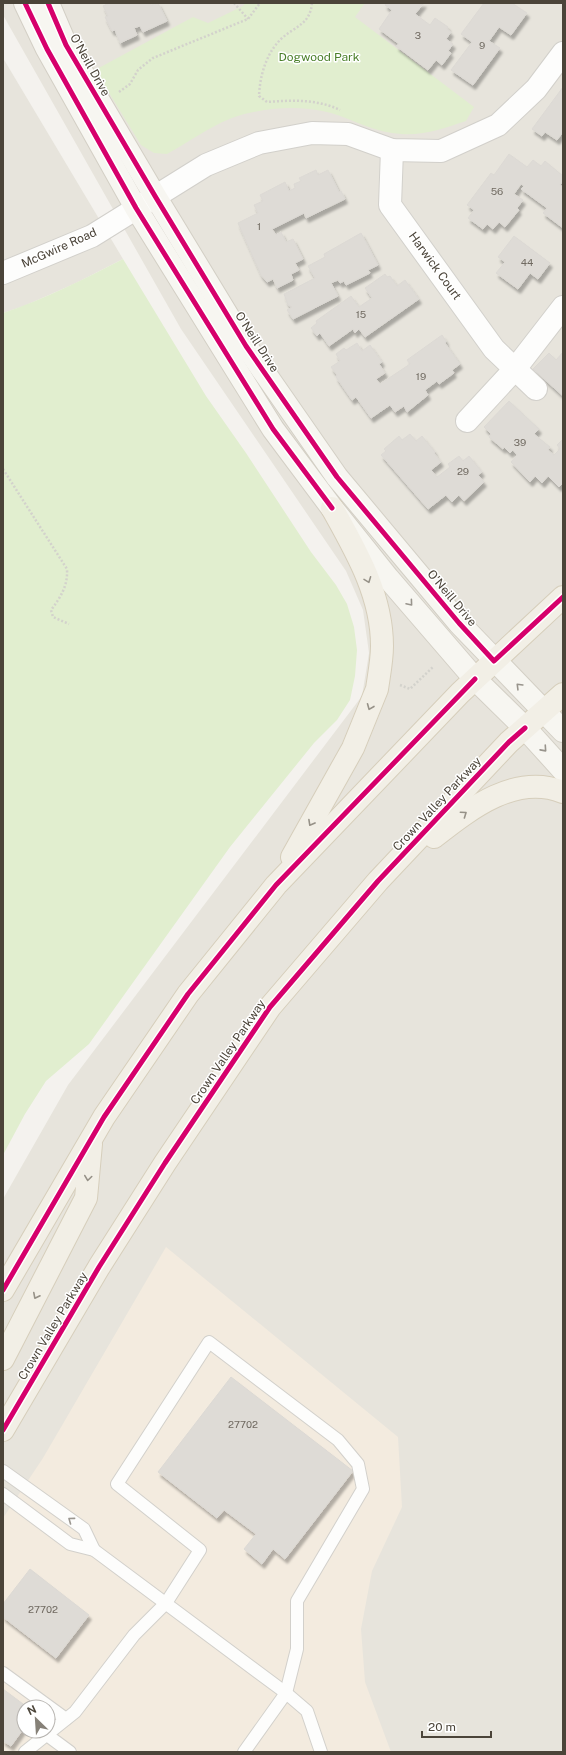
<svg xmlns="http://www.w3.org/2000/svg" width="566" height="1755" font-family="'Public Sans',sans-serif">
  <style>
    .residential { fill: #e7e4dc; fill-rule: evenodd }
    .commercial { fill: #f3ebdf; fill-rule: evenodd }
    .green { fill: #e1eecf }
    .building { fill: #dedbd6; stroke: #dcd9d4; filter: url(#shadow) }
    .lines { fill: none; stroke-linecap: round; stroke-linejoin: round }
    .service-casing { stroke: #d2d0cb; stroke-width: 14 }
    .minor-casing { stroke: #d2d0cb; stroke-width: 24 }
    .secondary-casing { stroke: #d3cfc5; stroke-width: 24 }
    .primary-casing { stroke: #d6cebb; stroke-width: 24 }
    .path { stroke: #d3d2cc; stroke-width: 2.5; stroke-dasharray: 2 2; stroke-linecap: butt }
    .service { stroke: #fdfdfc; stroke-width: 12 }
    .minor { stroke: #fdfdfc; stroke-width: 22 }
    .secondary { stroke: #f7f6f1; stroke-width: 22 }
    .primary { stroke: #f2efe6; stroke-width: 22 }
    .cycleway-casing { stroke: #fff; stroke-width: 8 }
    .cycleway { stroke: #d6006c; stroke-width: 5 }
    .oneway { stroke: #969187 }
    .oneway2 { stroke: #98948c }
    .oneway3 { stroke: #9b9791 }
    .labels { text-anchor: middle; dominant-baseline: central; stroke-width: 3; stroke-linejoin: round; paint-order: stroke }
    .number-label { font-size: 10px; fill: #706a61 }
    .park-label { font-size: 12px; fill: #4a7f2a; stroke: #fff }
    .street-label { font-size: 12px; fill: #4b4439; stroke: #fff }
  </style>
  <defs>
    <filter id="shadow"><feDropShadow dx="2.5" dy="4.5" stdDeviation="1" flood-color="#0004"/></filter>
  </defs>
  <rect width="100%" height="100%" fill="#f4f2ee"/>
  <!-- residential -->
  <g class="residential">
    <path d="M 3,3 L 563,3 L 563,1752 L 3,1752 L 3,1199 L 68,1085 L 362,696 L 369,653 L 363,610 L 346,571 L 181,329 L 3,15 ZM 24,1707 L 48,1707 L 48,1731 L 24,1731 Z"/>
    <path d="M 3,58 L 123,259 L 76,283 L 24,306 L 3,313 Z"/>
  </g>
  <!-- commercial -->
  <path class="commercial" d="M 166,1247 L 398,1437 L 402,1507 L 372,1571 L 361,1629 L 365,1682 L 391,1752 L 3,1752 L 3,1518 L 43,1458 ZM 24,1707 L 48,1707 L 48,1731 L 24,1731 Z"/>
  <!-- green -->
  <g class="green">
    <path d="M 245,3 L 365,3 L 355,17 L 474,107 L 466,121 C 445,128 423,136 401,134 C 376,133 354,120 331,113 C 305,106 274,107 249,113 C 219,119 193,140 167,154 L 154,153 L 141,145 L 95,70 L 193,17 L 208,23 L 243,6 Z"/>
    <path d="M 123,259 L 206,396 L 246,453 L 311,552 L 336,585 L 347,604 L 354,627 L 357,650 L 355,676 L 350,700 L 337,720 L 314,743 L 230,847 L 89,1044 L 46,1081 L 25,1114 L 3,1155 L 3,313 C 45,299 84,279 123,259 Z"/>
  </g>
  <!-- building -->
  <g class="building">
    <path d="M 109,3 L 150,3 L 151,5 L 158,3 L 167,21 L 143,32 L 140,26 L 134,28 L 137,35 L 120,43 L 115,30 L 112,31 L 105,17 L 108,16 L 103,6 Z"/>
    <path d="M 386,3 L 424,3 L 415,14 L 430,25 L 435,18 L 448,27 L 447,29 L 451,32 L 446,39 L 453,44 L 448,51 L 451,53 L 442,65 L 436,60 L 428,70 L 396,46 L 399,44 L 379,29 L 392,10 L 385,5 Z"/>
    <path d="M 484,3 L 512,3 L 527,13 L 511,35 L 499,27 L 489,41 L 500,48 L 473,85 L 451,70 L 472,42 L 461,34 Z"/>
    <path d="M 563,87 L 563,132 L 557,140 L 545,132 L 542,136 L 532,129 Z"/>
    <path d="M 509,154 L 527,167 L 533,160 L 541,166 L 545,161 L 563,176 L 563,181 L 560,185 L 563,187 L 563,228 L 543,213 L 547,208 L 521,189 L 524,186 L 521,184 L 514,194 L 523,200 L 517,208 L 519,210 L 505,227 L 499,222 L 493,229 L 487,224 L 483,229 L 468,218 L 474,210 L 467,205 L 491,173 L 494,175 Z"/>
    <path d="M 316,170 L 318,175 L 328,170 L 339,192 L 341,191 L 345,199 L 306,218 L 304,213 L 272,229 L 276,235 L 281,232 L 286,242 L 293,239 L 303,259 L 295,263 L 299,270 L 291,274 L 293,280 L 277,288 L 273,279 L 267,282 L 261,275 L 238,223 L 258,213 L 254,205 L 263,201 L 260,195 L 285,182 L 289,191 L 295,188 L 294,184 L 301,181 L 299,178 Z"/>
    <path d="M 361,233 L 378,265 L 368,270 L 370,273 L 346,285 L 344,281 L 340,283 L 338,280 L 331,283 L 338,296 L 293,319 L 287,310 L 292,307 L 288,305 L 284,294 L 315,278 L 308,266 L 325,257 L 324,254 Z"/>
    <path d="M 514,236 L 550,263 L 538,279 L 530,273 L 518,289 L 496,273 L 505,262 L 498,257 Z"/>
    <path d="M 385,274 L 387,277 L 390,276 L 397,286 L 405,280 L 419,299 L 365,337 L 359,329 L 355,333 L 353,329 L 329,346 L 320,333 L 317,336 L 311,328 L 317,323 L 316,321 L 351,296 L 359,307 L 372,298 L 365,288 Z"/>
    <path d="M 442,335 L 446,341 L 445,343 L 460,364 L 452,370 L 454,373 L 439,384 L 437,381 L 425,390 L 428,395 L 407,412 L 404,406 L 395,412 L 390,405 L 371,418 L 356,397 L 352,400 L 336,377 L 337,375 L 331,367 L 340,361 L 336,354 L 344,348 L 346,350 L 357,343 L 362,351 L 370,345 L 382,362 L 379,364 L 385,373 L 376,379 L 380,384 L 410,364 L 407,360 Z"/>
    <path d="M 563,352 L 563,396 L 533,369 L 549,353 L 556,360 Z"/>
    <path d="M 509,401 L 539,429 L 534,434 L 550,447 L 548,450 L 554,455 L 560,449 L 557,445 L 563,439 L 563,483 L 559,487 L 548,476 L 542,483 L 535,476 L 530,482 L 511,462 L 517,455 L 513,450 L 510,453 L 504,447 L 503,449 L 489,437 L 491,434 L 484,427 Z"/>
    <path d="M 410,434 L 416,441 L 422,436 L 435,452 L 434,453 L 441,462 L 431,470 L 437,477 L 450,467 L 448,464 L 459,456 L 463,461 L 469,456 L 482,472 L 478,475 L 484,482 L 464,501 L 459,495 L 452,502 L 446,495 L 428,509 L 381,455 L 386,451 L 384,449 L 399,436 L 402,440 Z"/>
    <path d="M 231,1377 L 353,1471 L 285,1559 L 273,1549 L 262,1564 L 244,1549 L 256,1534 L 224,1510 L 217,1518 L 158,1472 Z"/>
    <path d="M 30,1569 L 89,1615 L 56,1658 L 3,1617 L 3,1604 Z"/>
    <path d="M 3,1689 L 27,1707 L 24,1707 L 24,1728 L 11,1746 L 3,1741 Z"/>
  </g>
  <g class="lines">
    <!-- service casing -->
    <g class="service-casing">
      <g id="service">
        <path d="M 3,1471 L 84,1529 L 94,1550"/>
        <path d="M 3,1494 L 70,1544 L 94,1550 L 286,1693 L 307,1711 L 321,1752"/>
        <path d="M 3,1673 L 66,1719"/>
        <path d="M 47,1735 L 70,1752"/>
        <path d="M 25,1752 L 75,1712 L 134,1635 L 166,1603 L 200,1550 L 117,1484 L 209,1342 L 338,1440 L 358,1464 L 363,1489 L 297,1601 L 297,1649 L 286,1693 L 244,1752"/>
      </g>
    </g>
    <!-- minor casing -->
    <g class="minor-casing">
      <g id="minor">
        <path d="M 392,150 L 390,205 L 494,349 L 536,389"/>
        <path d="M 3,273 L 92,236 L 206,165 L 259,143 L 312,133 L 348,134 L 392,150 L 441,151 L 498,125 L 536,89 L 563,53"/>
        <path d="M 467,421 L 515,369 L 563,307"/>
      </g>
    </g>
    <!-- secondary casing -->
    <g class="secondary-casing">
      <g id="secondary">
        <path d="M 25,3 L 47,49 L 136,208 L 273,429 L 332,508 L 388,578 L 475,679 L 525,728 L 563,770"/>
        <path d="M 48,3 L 66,45 L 155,196 L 246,346 L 337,477 L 459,623 L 563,731"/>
      </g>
    </g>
    <!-- primary casing -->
    <g class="primary-casing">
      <g id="primary">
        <path d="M 434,837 C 470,809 515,773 563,792"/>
        <path d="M 292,857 L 353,748 L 377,689 C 379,675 382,660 382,646 C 382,595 356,551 332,508"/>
        <path d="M 3,1290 L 104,1117 L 188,994 L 276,885 L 460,693 L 563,597"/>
        <path d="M 3,1359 L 86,1198 L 91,1144"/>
        <path d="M 3,1430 L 99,1267 L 165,1163 L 270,1007 L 378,881 L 509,742 L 563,694"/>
      </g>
    </g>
    <!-- path -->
    <g class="path">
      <path d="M 234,3 L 248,19"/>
      <path d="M 312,3 C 310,25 295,26 281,39 C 266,54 260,75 259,96 L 267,102 C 292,100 317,99 340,110"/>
      <path d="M 119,92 L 130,84 L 138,70 L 153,58 L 248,19 L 260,3"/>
      <path d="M 3,469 L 67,569 C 68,585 61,597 51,610 L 53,617 L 69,624"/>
      <path d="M 400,685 L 410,689 L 434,666"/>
    </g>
    <!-- service -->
    <use href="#service" class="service"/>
    <!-- minor -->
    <use href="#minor" class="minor"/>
    <!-- secondary -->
    <use href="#secondary" class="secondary"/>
    <!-- primary -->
    <use href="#primary" class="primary"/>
    <!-- cycleway casing -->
    <g class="cycleway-casing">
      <g id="cycleway">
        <path d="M 25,3 L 47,49 L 136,208 L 273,429 L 332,508"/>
        <path d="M 48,3 L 66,45 L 155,196 L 246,346 L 337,477 L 459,623 L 494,661 L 563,597"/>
        <path d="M 3,1290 L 104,1117 L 188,994 L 276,885 L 475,679"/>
        <path d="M 3,1430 L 99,1267 L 165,1163 L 270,1007 L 378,881 L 509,742 L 525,728"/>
      </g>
    </g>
    <!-- cycleway -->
    <use href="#cycleway" class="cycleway"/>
  </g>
  <!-- one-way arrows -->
  <defs><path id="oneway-chevron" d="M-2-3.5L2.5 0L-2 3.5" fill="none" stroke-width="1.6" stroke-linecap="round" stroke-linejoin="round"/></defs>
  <g class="oneway">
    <use href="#oneway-chevron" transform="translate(368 580) rotate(69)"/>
    <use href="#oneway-chevron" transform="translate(370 707) rotate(112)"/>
    <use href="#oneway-chevron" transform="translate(464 814) rotate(-35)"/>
    <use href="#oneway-chevron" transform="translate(311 823) rotate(119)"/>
    <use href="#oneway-chevron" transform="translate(88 1178) rotate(98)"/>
    <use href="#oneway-chevron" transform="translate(36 1296) rotate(117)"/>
  </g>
  <g class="oneway2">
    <use href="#oneway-chevron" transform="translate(410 603) rotate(50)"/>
    <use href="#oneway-chevron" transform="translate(519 686) rotate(-135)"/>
    <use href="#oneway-chevron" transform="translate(544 749) rotate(48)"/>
  </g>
  <use class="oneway3" href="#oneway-chevron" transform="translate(71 1520) rotate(-144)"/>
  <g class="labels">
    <!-- number labels -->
    <g class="number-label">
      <text x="418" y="35">3</text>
      <text x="482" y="45">9</text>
      <text x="497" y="191">56</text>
      <text x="259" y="226">1</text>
      <text x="527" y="262">44</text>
      <text x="361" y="314">15</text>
      <text x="421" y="376">19</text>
      <text x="520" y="442">39</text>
      <text x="463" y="471">29</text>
      <text x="243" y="1424">27702</text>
      <text x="43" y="1609">27702</text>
    </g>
    <!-- park labels -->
    <g class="park-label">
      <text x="319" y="57">Dogwood Park</text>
    </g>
    <!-- street labels -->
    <g class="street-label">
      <text transform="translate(90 65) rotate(61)">O'Neill Drive</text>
      <text transform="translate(59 248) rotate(-24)">McGwire Road</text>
      <text transform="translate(435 266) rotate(54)">Harwick Court</text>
      <text transform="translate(257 342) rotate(57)">O'Neill Drive</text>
      <text transform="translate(452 598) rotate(50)">O'Neill Drive</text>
      <text transform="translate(437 804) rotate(-47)">Crown Valley Parkway</text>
      <text transform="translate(228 1052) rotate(-56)">Crown Valley Parkway</text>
      <text transform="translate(53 1326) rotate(-59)">Crown Valley Parkway</text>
    </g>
  </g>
  <!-- border -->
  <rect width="566" height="1755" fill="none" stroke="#4b4439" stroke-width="8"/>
  <!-- north arrow -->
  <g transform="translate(36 1719) rotate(335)"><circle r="19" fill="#ffffff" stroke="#b7b4b0"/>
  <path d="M0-3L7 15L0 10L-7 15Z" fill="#868178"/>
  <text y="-6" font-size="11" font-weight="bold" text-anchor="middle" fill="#4b4439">N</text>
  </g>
  <!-- scale -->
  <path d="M422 1731v6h69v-6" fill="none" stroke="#4b4439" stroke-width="2"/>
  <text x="428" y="1731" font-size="12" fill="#4b4439" stroke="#ffffff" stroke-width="3" paint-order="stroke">20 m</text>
</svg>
